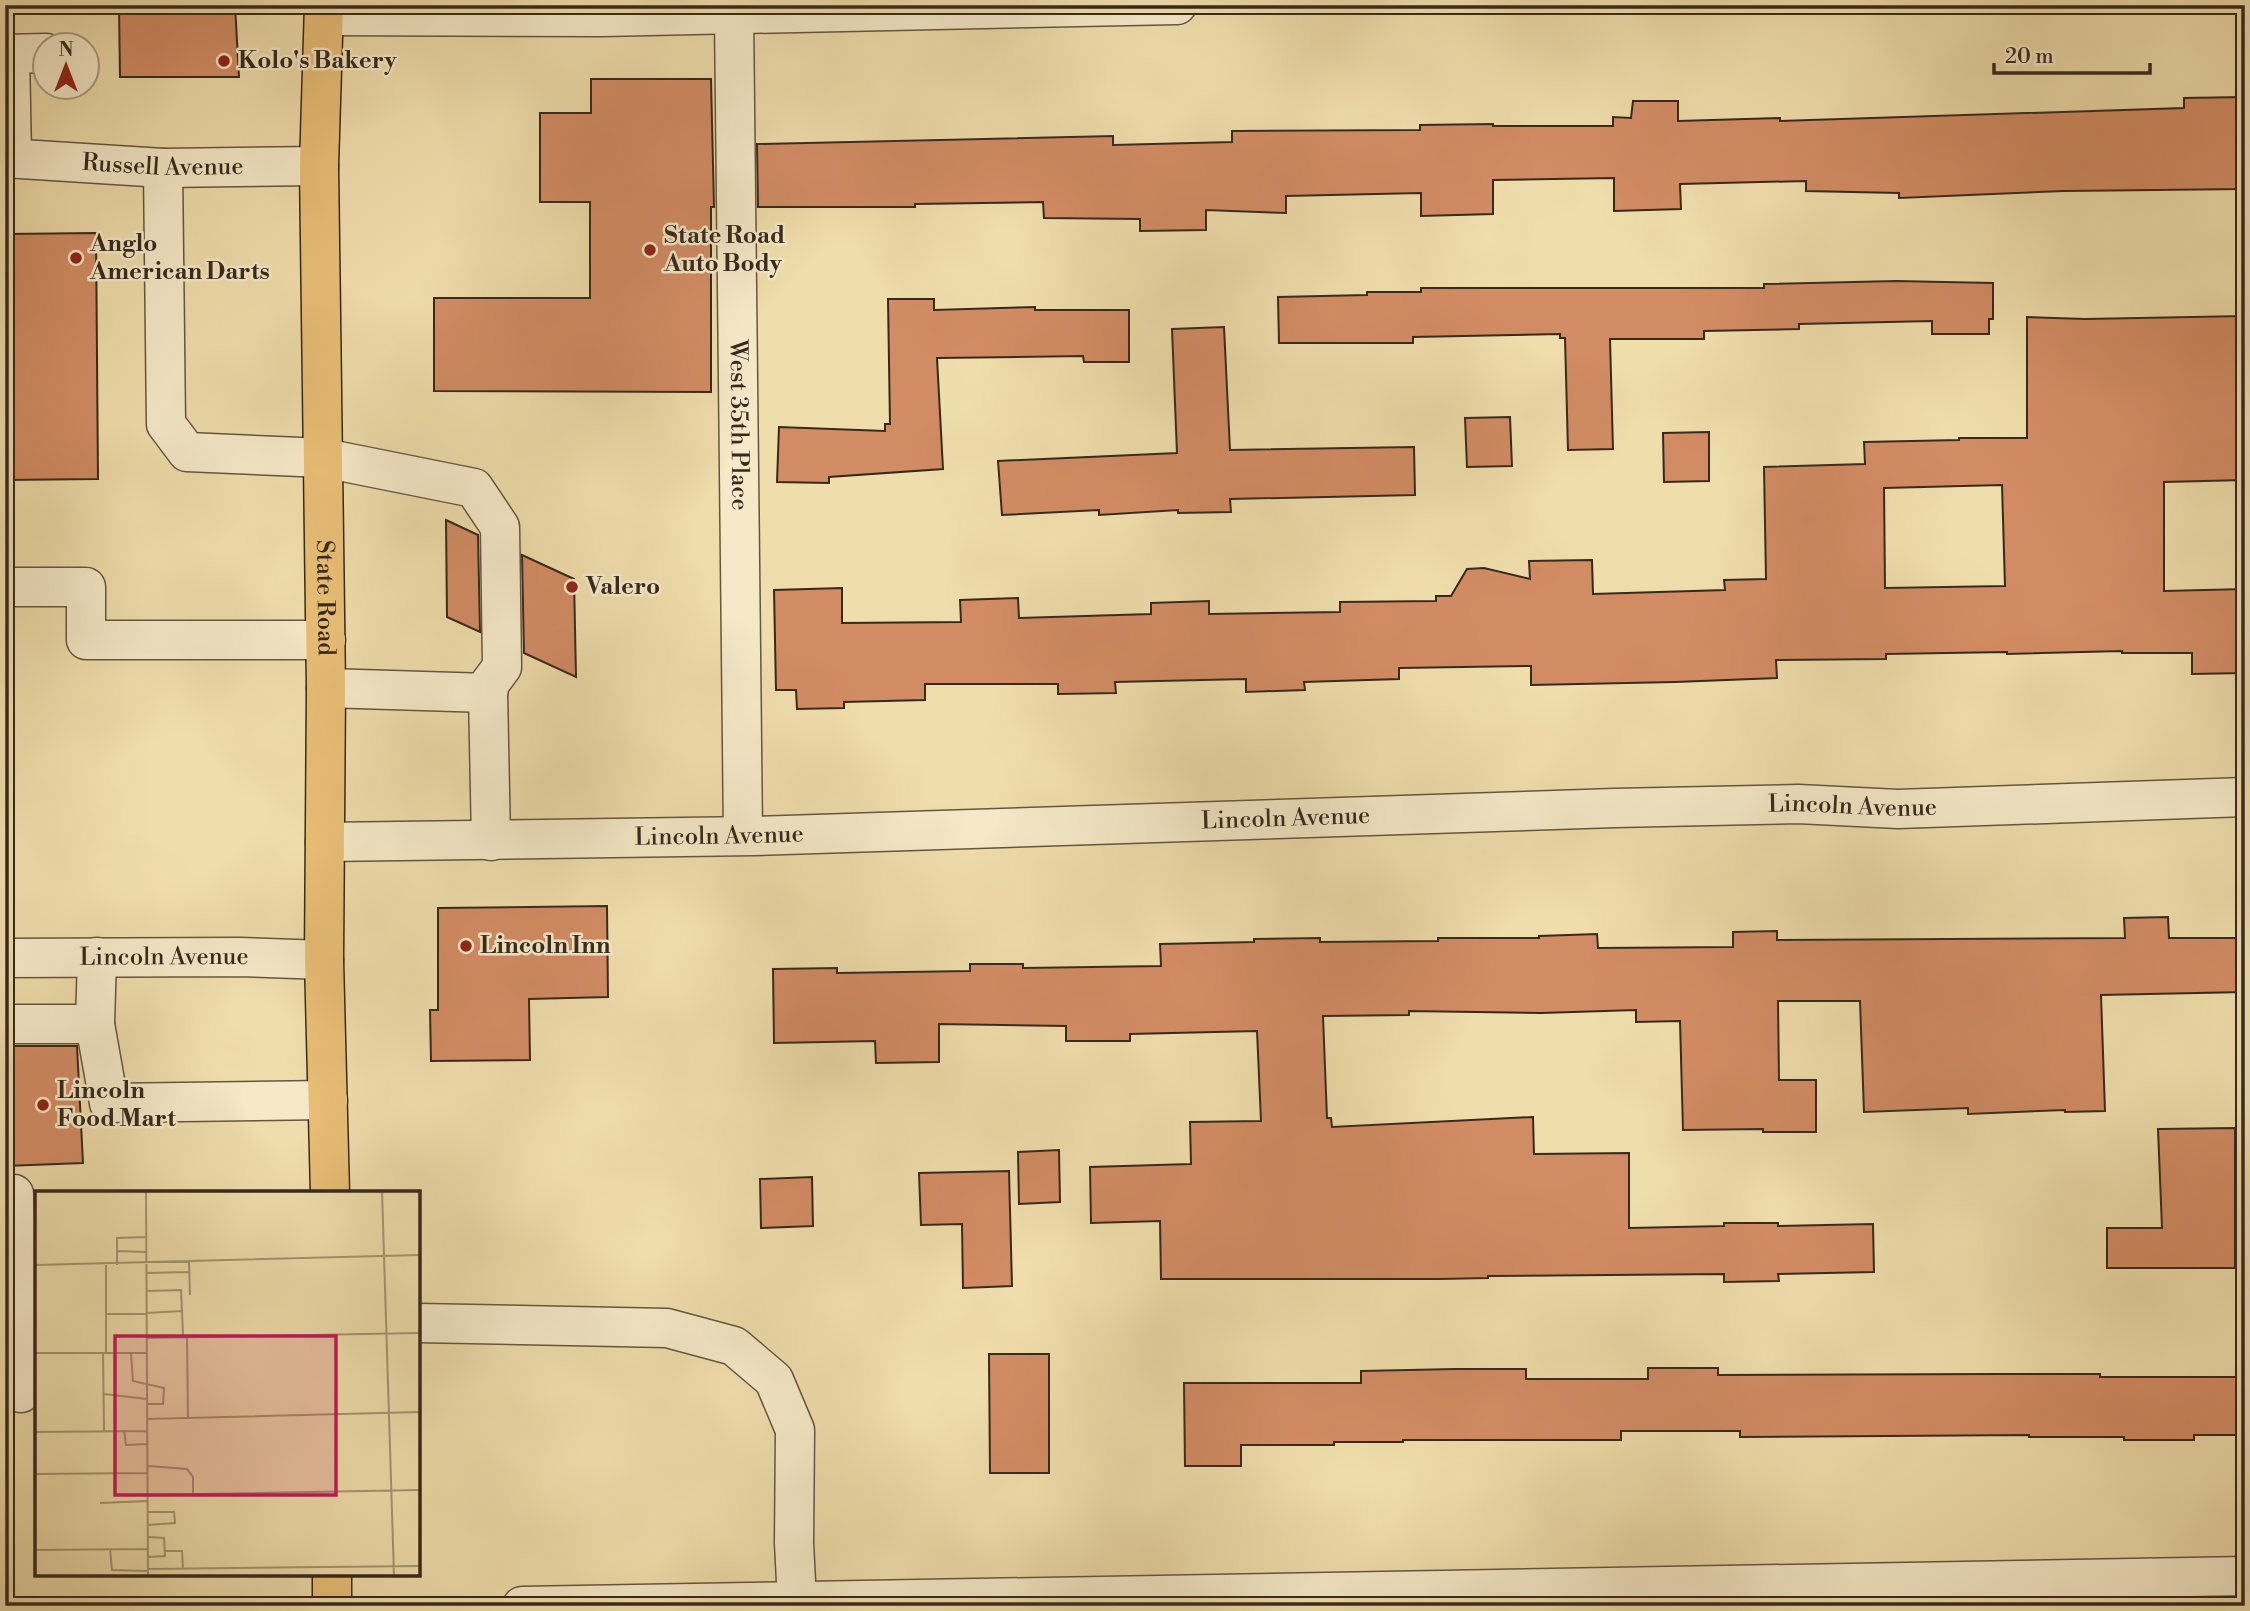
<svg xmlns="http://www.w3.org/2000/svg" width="2250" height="1611" font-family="'Libre Bodoni',serif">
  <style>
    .building { fill: #d28c64; stroke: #37291e; stroke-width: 2; fill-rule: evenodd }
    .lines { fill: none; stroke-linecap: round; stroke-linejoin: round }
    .minor-casing { stroke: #655641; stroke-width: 41 }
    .major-casing { stroke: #37291e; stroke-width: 41 }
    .minor { stroke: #f5e9c8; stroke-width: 38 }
    .major { stroke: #e8be76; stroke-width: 38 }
    .poi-dot { fill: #8f2418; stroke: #f5e9c8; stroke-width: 2.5 }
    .labels { text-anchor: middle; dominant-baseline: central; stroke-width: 5; stroke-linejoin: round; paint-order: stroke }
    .poi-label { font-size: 24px; font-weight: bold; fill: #37291e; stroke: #f5e9c8; text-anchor: start }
    .street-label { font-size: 24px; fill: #37291e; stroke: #f5e9c8 }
    .inset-road { fill: none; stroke: #a59573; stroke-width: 2 }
    .view { fill: #c2185b; fill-opacity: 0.15; stroke: #c2185b; stroke-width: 3.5 }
    .inset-edge { fill: none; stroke: #37291e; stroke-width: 3.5 }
  </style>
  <rect width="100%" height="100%" fill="#efddab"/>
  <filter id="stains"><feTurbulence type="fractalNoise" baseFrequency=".00286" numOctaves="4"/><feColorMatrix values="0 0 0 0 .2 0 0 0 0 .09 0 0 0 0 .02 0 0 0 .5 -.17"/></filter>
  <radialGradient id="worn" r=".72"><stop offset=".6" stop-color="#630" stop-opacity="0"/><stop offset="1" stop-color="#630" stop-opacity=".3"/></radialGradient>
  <!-- building -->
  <g class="building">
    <path d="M 119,5 L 235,5 L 239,77 L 120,77 Z"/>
    <path d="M 591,79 L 711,79 L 714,207 L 711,207 L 711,392 L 434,391 L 434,298 L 590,298 L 590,202 L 540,202 L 540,113 L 591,113 Z"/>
    <path d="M 2245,97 L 2245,189 L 2064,191 L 1899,198 L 1899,193 L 1806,191 L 1806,181 L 1680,184 L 1681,209 L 1614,211 L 1614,178 L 1493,180 L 1493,214 L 1421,216 L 1421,193 L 1286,196 L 1286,213 L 1206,210 L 1206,230 L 1140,231 L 1140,219 L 1044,218 L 1043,202 L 915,204 L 915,207 L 758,207 L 757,144 L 1113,136 L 1113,145 L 1232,142 L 1232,131 L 1420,130 L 1420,125 L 1493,124 L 1493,126 L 1613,126 L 1613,117 L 1631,118 L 1633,101 L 1678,101 L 1678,121 L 1780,118 L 1780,121 L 2184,108 L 2184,98 Z"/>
    <path d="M 96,233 L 98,479 L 5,480 L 5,234 Z"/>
    <path d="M 1896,281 L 1993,283 L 1993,319 L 1989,319 L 1989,334 L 1932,334 L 1932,321 L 1799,324 L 1799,329 L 1704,331 L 1704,339 L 1610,339 L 1613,449 L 1568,450 L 1565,338 L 1560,338 L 1560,334 L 1413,337 L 1413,343 L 1279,343 L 1278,297 L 1367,295 L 1367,292 L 1421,292 L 1421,288 L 1764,288 L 1764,284 Z"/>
    <path d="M 888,299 L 934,299 L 934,310 L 1035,307 L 1035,310 L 1129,310 L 1129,362 L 1084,362 L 1083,356 L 937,358 L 943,469 L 829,477 L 829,483 L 777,482 L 779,427 L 885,431 L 885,424 L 890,424 Z"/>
    <path d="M 2245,316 L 2245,480 L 2164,482 L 2164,591 L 2245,589 L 2245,673 L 2192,674 L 2192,653 L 2122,653 L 2122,651 L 2007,654 L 2007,652 L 1886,654 L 1886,659 L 1776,660 L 1777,678 L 1675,682 L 1531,685 L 1531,666 L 1399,668 L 1399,679 L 1304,682 L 1305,690 L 1246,692 L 1246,679 L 1115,682 L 1116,693 L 1058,694 L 1058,684 L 925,684 L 925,700 L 844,702 L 844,708 L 797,709 L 796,690 L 776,690 L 774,590 L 842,588 L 842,623 L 961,622 L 960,600 L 1018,598 L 1019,618 L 1151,614 L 1151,603 L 1209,601 L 1209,614 L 1340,612 L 1340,602 L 1436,601 L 1436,596 L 1451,596 L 1467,569 L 1484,568 L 1530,579 L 1529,561 L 1592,560 L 1593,594 L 1725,590 L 1724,580 L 1766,579 L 1764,467 L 1865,464 L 1864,442 L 1959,440 L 1959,438 L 2027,438 L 2027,317 L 2085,319 ZM 2002,485 L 2005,586 L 1885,588 L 1884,488 Z"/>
    <path d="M 1224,327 L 1230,450 L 1414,447 L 1415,495 L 1230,499 L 1231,512 L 1178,513 L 1178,510 L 1099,515 L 1099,510 L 1002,515 L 998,461 L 1177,453 L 1172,329 Z"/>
    <path d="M 1510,417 L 1512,466 L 1467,467 L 1465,418 Z"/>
    <path d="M 1709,432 L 1709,481 L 1664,482 L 1663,433 Z"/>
    <path d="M 446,520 L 478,535 L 480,632 L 447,617 Z"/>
    <path d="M 522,555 L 574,579 L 576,677 L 524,653 Z"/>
    <path d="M 607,906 L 608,997 L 529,999 L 530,1060 L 431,1061 L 430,1010 L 438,1010 L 438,908 Z"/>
    <path d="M 2168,917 L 2169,938 L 2245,938 L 2245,992 L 2101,995 L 2105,1111 L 2065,1112 L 2065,1110 L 1968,1114 L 1968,1108 L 1864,1112 L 1860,1001 L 1778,1001 L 1779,1080 L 1816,1080 L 1816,1132 L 1763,1132 L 1763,1129 L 1683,1130 L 1680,1021 L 1636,1022 L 1636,1010 L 1541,1013 L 1409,1011 L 1409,1015 L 1323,1016 L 1327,1118 L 1331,1118 L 1332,1127 L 1533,1117 L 1534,1154 L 1629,1153 L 1629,1228 L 1724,1226 L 1724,1223 L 1778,1223 L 1778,1226 L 1873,1224 L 1874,1272 L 1778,1274 L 1779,1281 L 1724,1282 L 1724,1274 L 1488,1276 L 1488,1278 L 1439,1279 L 1161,1279 L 1160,1221 L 1091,1223 L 1090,1167 L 1191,1164 L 1190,1122 L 1261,1121 L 1257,1031 L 1130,1034 L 1130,1041 L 1066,1041 L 1066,1026 L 939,1024 L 939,1062 L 876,1063 L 875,1041 L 774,1043 L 773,969 L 837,968 L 837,973 L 970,971 L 970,964 L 1023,964 L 1023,968 L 1161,966 L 1160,944 L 1254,942 L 1254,939 L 1320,938 L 1320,942 L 1438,941 L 1438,938 L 1539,938 L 1539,936 L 1597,934 L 1598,948 L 1733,947 L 1733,932 L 1777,931 L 1777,940 L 2125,938 L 2124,918 Z"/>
    <path d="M 5,1046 L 77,1046 L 83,1163 L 5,1166 Z"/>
    <path d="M 2235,1128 L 2235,1268 L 2107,1268 L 2107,1228 L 2162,1228 L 2158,1129 Z"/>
    <path d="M 1059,1150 L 1060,1202 L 1019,1204 L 1018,1152 Z"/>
    <path d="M 1009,1171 L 1012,1286 L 963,1288 L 962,1224 L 921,1225 L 919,1173 Z"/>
    <path d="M 812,1177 L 813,1226 L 761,1228 L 760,1179 Z"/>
    <path d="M 989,1354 L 1049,1354 L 1049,1473 L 990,1473 Z"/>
    <path d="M 1648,1368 L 1718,1368 L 1718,1375 L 2002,1374 L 2100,1374 L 2100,1377 L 2245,1377 L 2245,1435 L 2194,1435 L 2194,1440 L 2124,1440 L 2124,1437 L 2029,1437 L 2029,1435 L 1740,1437 L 1740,1431 L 1621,1431 L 1621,1440 L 1403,1440 L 1403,1442 L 1334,1442 L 1334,1445 L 1241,1445 L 1241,1466 L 1185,1466 L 1184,1383 L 1361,1383 L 1361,1371 L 1456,1369 L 1526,1369 L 1526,1379 L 1648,1379 Z"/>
  </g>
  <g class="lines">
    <!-- minor casing -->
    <g class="minor-casing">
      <g id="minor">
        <path id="s1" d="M 734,14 L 743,835"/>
        <path d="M 324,16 L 602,17 L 1177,5"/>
        <path d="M 5,54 L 46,53"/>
        <path d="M 10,54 L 12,158"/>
        <path id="s2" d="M 5,158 L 163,168 L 319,166"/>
        <path d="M 163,168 L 166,424 L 187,452 L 324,458 L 474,488 L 500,527 L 502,667 L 490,683 L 488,693 L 326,688"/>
        <path d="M 5,587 L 86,587 L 86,640 L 326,640"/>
        <path d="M 488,693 L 491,841"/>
        <path id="s3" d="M 325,842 L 754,836 L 1615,808 L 1798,804 L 1898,809 L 2245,797"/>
        <path d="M 97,957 L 95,1024 L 109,1103 L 328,1100"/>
        <path id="s4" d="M 5,958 L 240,957 L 324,960"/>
        <path d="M 5,1024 L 95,1024"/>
        <path d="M 14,1194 L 21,1393"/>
        <path d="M 418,1323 L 667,1328 L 734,1346 L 774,1380 L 795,1430 L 794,1543 L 797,1601"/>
        <path d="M 522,1606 L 2245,1576"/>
      </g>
    </g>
    <!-- major casing -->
    <g class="major-casing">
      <g id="major">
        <path id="s5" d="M 324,5 L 319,166 L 326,688 L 324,960 L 330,1193"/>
        <path d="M 332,1606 L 332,1574"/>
      </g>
    </g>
    <!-- minor -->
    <use href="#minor" class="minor"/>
    <!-- major -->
    <use href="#major" class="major"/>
  </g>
  <!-- markers -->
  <g class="poi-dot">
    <circle cx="224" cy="61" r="7"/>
    <circle cx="650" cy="250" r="7"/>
    <circle cx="76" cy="258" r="7"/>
    <circle cx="572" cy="587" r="7"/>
    <circle cx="466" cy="946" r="7"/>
    <circle cx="43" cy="1105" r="7"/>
  </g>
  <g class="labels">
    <!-- poi labels -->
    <g class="poi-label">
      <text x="238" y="61">Kolo's Bakery</text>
      <text x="664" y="236">State Road<tspan x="664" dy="28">Auto Body</tspan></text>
      <text x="90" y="244">Anglo<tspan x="90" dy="28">American Darts</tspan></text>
      <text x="586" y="587">Valero</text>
      <text x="480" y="946">Lincoln Inn</text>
      <text x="57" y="1091">Lincoln<tspan x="57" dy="28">Food Mart</tspan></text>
    </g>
    <!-- street labels -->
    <g class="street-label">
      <text stroke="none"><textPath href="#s2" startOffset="158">Russell Avenue</textPath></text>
      <text stroke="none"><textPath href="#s1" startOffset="411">West 35th Place</textPath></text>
      <text stroke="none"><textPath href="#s5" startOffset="593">State Road</textPath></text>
      <text stroke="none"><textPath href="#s3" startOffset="1528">Lincoln Avenue</textPath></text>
      <text stroke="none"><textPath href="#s3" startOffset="961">Lincoln Avenue</textPath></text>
      <text stroke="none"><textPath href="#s3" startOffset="394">Lincoln Avenue</textPath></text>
      <text stroke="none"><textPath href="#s4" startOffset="159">Lincoln Avenue</textPath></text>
    </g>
  </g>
  <!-- overview -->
  <g transform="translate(35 1191)">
    <rect width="385" height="385" fill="#efddab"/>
    <path class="inset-road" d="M 111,0 L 113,385M 347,0 L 359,385M 82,60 L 111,61M 154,69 L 155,104M 0,74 L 385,64M 71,74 L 71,161M 82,74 L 82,47 L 111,46M 111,82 L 154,81M 111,100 L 146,99 L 147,120M 111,122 L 147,120 L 148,146M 71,123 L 111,123M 112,147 L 385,142M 152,147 L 153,227M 68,161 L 69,240M 0,162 L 111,162M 96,162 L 98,190 L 129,197 L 128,213 L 112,213M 69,203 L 112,208M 112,228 L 385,221M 89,239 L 91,254 L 112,253M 0,241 L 112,240M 113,275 L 152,278 L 158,286 L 158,303M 0,283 L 113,282M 113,304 L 385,299M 65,312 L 113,310M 113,321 L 139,321 L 140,332 L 113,334M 113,346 L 129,347 L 130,365 L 113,366M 75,358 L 77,379 L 113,380M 0,359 L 113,358M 129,360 L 147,360 L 148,378M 113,378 L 385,375"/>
    <path class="view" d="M 80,145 L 301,145 L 301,304 L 80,304 Z"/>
    <rect width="385" height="385" class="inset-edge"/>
  </g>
  <!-- margin -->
  <rect width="2250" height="1611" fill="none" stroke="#efddab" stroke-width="28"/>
  <rect x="7" y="7" width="2236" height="1597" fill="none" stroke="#37291e" stroke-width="3.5"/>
  <rect x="14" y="14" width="2222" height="1583" fill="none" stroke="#37291e" stroke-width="2"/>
  <!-- north arrow -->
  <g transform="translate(66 66)"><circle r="33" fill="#f5e9c8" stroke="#a99c84" stroke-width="2"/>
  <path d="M0-5L12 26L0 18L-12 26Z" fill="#8f2418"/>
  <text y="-10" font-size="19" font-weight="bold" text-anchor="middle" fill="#37291e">N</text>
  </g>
  <!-- scale -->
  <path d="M1994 63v10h156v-10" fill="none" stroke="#37291e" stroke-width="3.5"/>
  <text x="2005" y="63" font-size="21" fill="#37291e" stroke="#f5e9c8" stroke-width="5" paint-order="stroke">20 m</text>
  <rect width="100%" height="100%" filter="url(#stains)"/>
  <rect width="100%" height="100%" fill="url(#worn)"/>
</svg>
